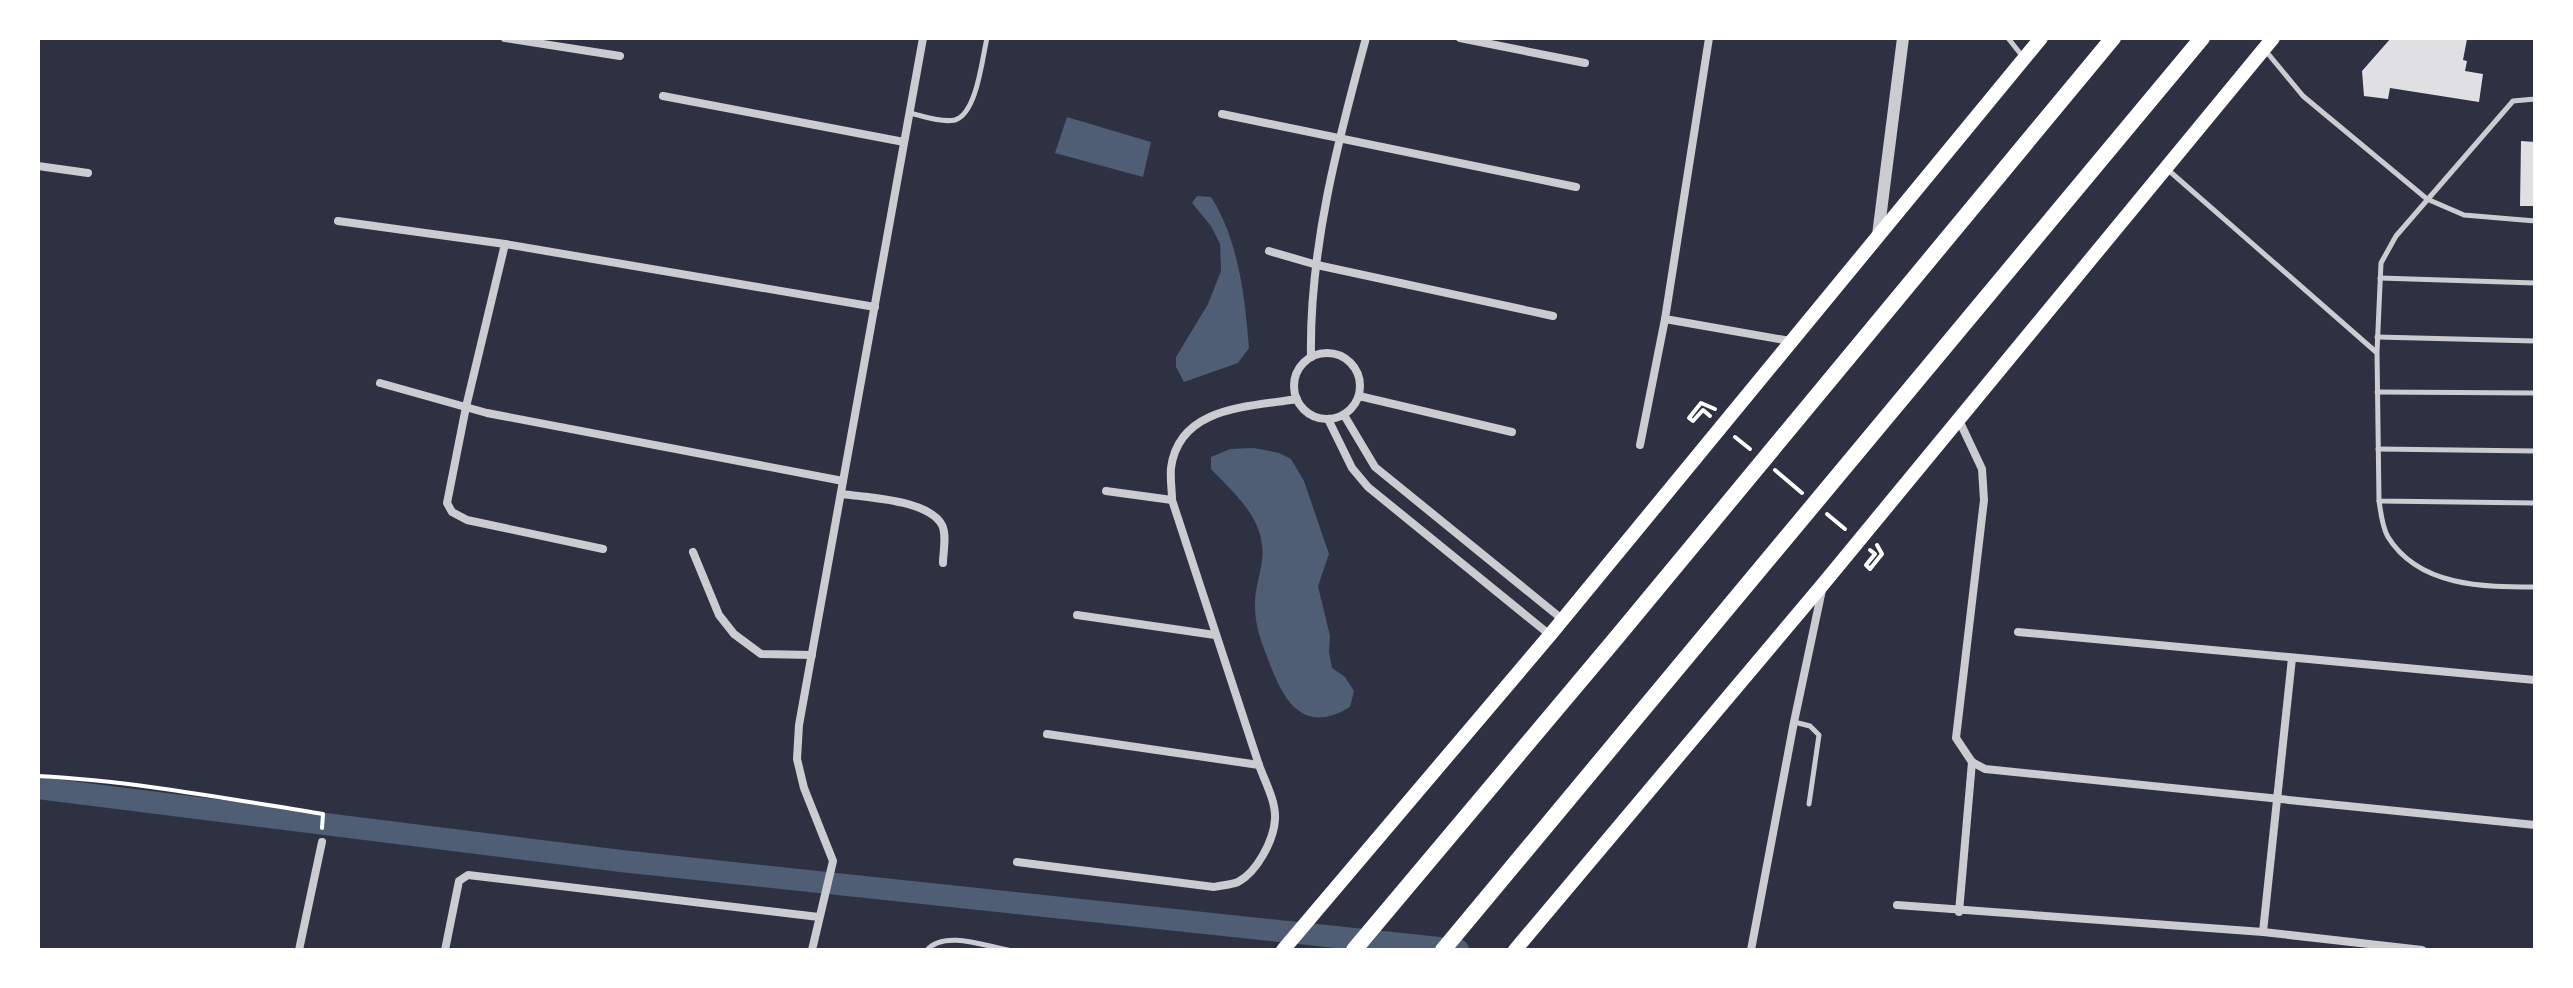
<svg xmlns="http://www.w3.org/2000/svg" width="2573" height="988" font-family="'Source Sans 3',sans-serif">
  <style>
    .water { fill: #4f5d75 }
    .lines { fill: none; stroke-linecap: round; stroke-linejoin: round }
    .canal { stroke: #4f5d75; stroke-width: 22 }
    .building { fill: #e0e0e3 }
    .path { stroke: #fff; stroke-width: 4 }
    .service { stroke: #caccd0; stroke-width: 5 }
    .minor { stroke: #caccd0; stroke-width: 8 }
    .tertiary { stroke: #caccd0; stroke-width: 12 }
    .secondary { stroke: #fff; stroke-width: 14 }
    .trunk { stroke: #fff; stroke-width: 16 }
  </style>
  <rect width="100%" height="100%" fill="#2d3142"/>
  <!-- water -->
  <g class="water">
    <path d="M 1067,117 L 1151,142 L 1143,177 L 1055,153 Z"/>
    <path d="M 1197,196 L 1211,197 C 1239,241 1245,298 1249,348 L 1238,363 L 1184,382 L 1176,367 L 1176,357 L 1208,304 L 1221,271 L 1220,244 L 1211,226 L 1192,203 Z"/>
    <path d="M 1254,448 L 1279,453 L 1291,459 L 1304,481 L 1329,554 L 1318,586 L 1330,636 L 1329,652 L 1332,668 L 1345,677 L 1354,691 L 1350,707 C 1302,736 1283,700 1268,659 C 1261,642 1255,625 1255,606 C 1254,585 1265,566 1262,545 C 1259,514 1231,490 1211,469 L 1211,457 L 1230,449 Z"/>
  </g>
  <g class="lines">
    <!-- canal -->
    <path class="canal" d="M 38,788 L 621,861 L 1458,950"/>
  </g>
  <!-- building -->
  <g class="building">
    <path d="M 2391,38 L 2467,39 L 2463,60 L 2467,61 L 2465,71 L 2483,74 L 2479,102 L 2390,88 L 2388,99 L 2364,96 L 2362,71 Z"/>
    <path d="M 2521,141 L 2535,142 L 2535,206 L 2520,206 Z"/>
  </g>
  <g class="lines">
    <!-- path -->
    <g class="path">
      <path d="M 1710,416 L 1703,410 L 1693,421 L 1689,418 L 1701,403 L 1715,409"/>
      <path d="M 1735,437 L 1750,449"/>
      <path d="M 1775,470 L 1802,493"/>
      <path d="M 1827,514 L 1845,529"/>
      <path d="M 1870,550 L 1875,554 L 1866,565 L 1870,569 L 1882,554 L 1877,545"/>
      <path d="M 38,776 C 134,781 229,799 323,814 L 322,828"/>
    </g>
    <!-- service -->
    <g class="service">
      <path d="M 2008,38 L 2023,57"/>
      <path d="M 2265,50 L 2303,96 L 2427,199 L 2464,215 L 2535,221"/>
      <path d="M 2535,99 L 2513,101 L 2396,236 L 2381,263 L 2377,352 L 2379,501 L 2535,503"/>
      <path d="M 910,113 C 922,116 942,123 955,120 C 977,113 982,59 987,38"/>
      <path d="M 2167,169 L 2376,352"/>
      <path d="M 2380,278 L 2535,283"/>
      <path d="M 2377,337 L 2535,341"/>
      <path d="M 2377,392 L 2535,393"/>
      <path d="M 2378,449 L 2535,451"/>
      <path d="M 2379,501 C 2381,513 2382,527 2388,537 C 2419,587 2484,587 2535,587"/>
      <path d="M 1794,722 L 1810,726 L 1819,735 L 1809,804"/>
      <path d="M 927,950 C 944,930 985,946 1008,950"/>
    </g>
    <!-- minor -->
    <g class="minor">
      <path d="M 505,38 L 620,56"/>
      <path d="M 1460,38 L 1585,63"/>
      <path d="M 1709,38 L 1665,319 L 1790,341"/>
      <path d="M 663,96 L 904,142"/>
      <path d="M 1222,114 L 1576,187"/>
      <path d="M 38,166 L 88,173"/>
      <path d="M 338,221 L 505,244 L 875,307"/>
      <path d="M 505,244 L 466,407 L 447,503 L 452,512 L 467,520 L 603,549"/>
      <path d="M 1269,251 L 1317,265 L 1553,316"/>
      <circle cx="1327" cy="386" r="33"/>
      <path d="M 1311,357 C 1309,249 1338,141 1366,38"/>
      <path d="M 380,383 L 487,413 L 843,481"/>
      <path d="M 1359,396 L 1512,432"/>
      <path d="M 1344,415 L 1375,467 L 1562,619"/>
      <path d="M 1958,418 L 1982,469 L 1984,500 L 1956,738 L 1972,762 L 1985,769 L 2535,825"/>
      <path d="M 1328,419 L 1352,468 L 1368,487 L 1550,635"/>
      <path d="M 1640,445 L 1665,319"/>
      <path d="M 1106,491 L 1172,500"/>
      <path d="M 841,494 C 866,497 929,500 942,525 C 947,535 943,553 943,563"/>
      <path d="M 693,552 L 719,615 L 734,634 L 761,654 L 812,655"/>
      <path d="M 1077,615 L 1215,635"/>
      <path d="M 2018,632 L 2535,680"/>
      <path d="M 1047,734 L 1259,765"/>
      <path d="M 1017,862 L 1214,887 C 1221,885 1231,885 1238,882 C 1257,872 1274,840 1275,819 C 1276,801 1265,782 1259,765 L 1172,500 C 1172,490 1170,478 1171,468 C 1179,406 1249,407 1297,399"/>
      <path d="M 1897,905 L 2263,932 L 2422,950"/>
      <path d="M 1959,912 L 1972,762"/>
      <path d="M 2263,932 L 2292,658"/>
      <path d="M 299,950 L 322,842"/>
      <path d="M 445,950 L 459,881 L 468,875 L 819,917"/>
      <path d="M 812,950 L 833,861 L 804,788 L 797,759 L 799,725 L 923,38"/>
      <path d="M 1751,950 L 1794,722 L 1822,590"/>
    </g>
    <!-- tertiary -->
    <path class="tertiary" d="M 1878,235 L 1903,38"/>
    <!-- secondary -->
    <g class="secondary">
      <path d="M 1283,950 L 1550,635 L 2041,38"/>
      <path d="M 1515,950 L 1824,583 L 2273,38"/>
    </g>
    <!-- trunk -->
    <g class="trunk">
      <path d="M 1354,950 L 1617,637 L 2113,38"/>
      <path d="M 1443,950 L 2202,38"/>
    </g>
  </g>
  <!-- border -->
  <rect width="2573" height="988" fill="none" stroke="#ffffff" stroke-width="80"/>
</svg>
